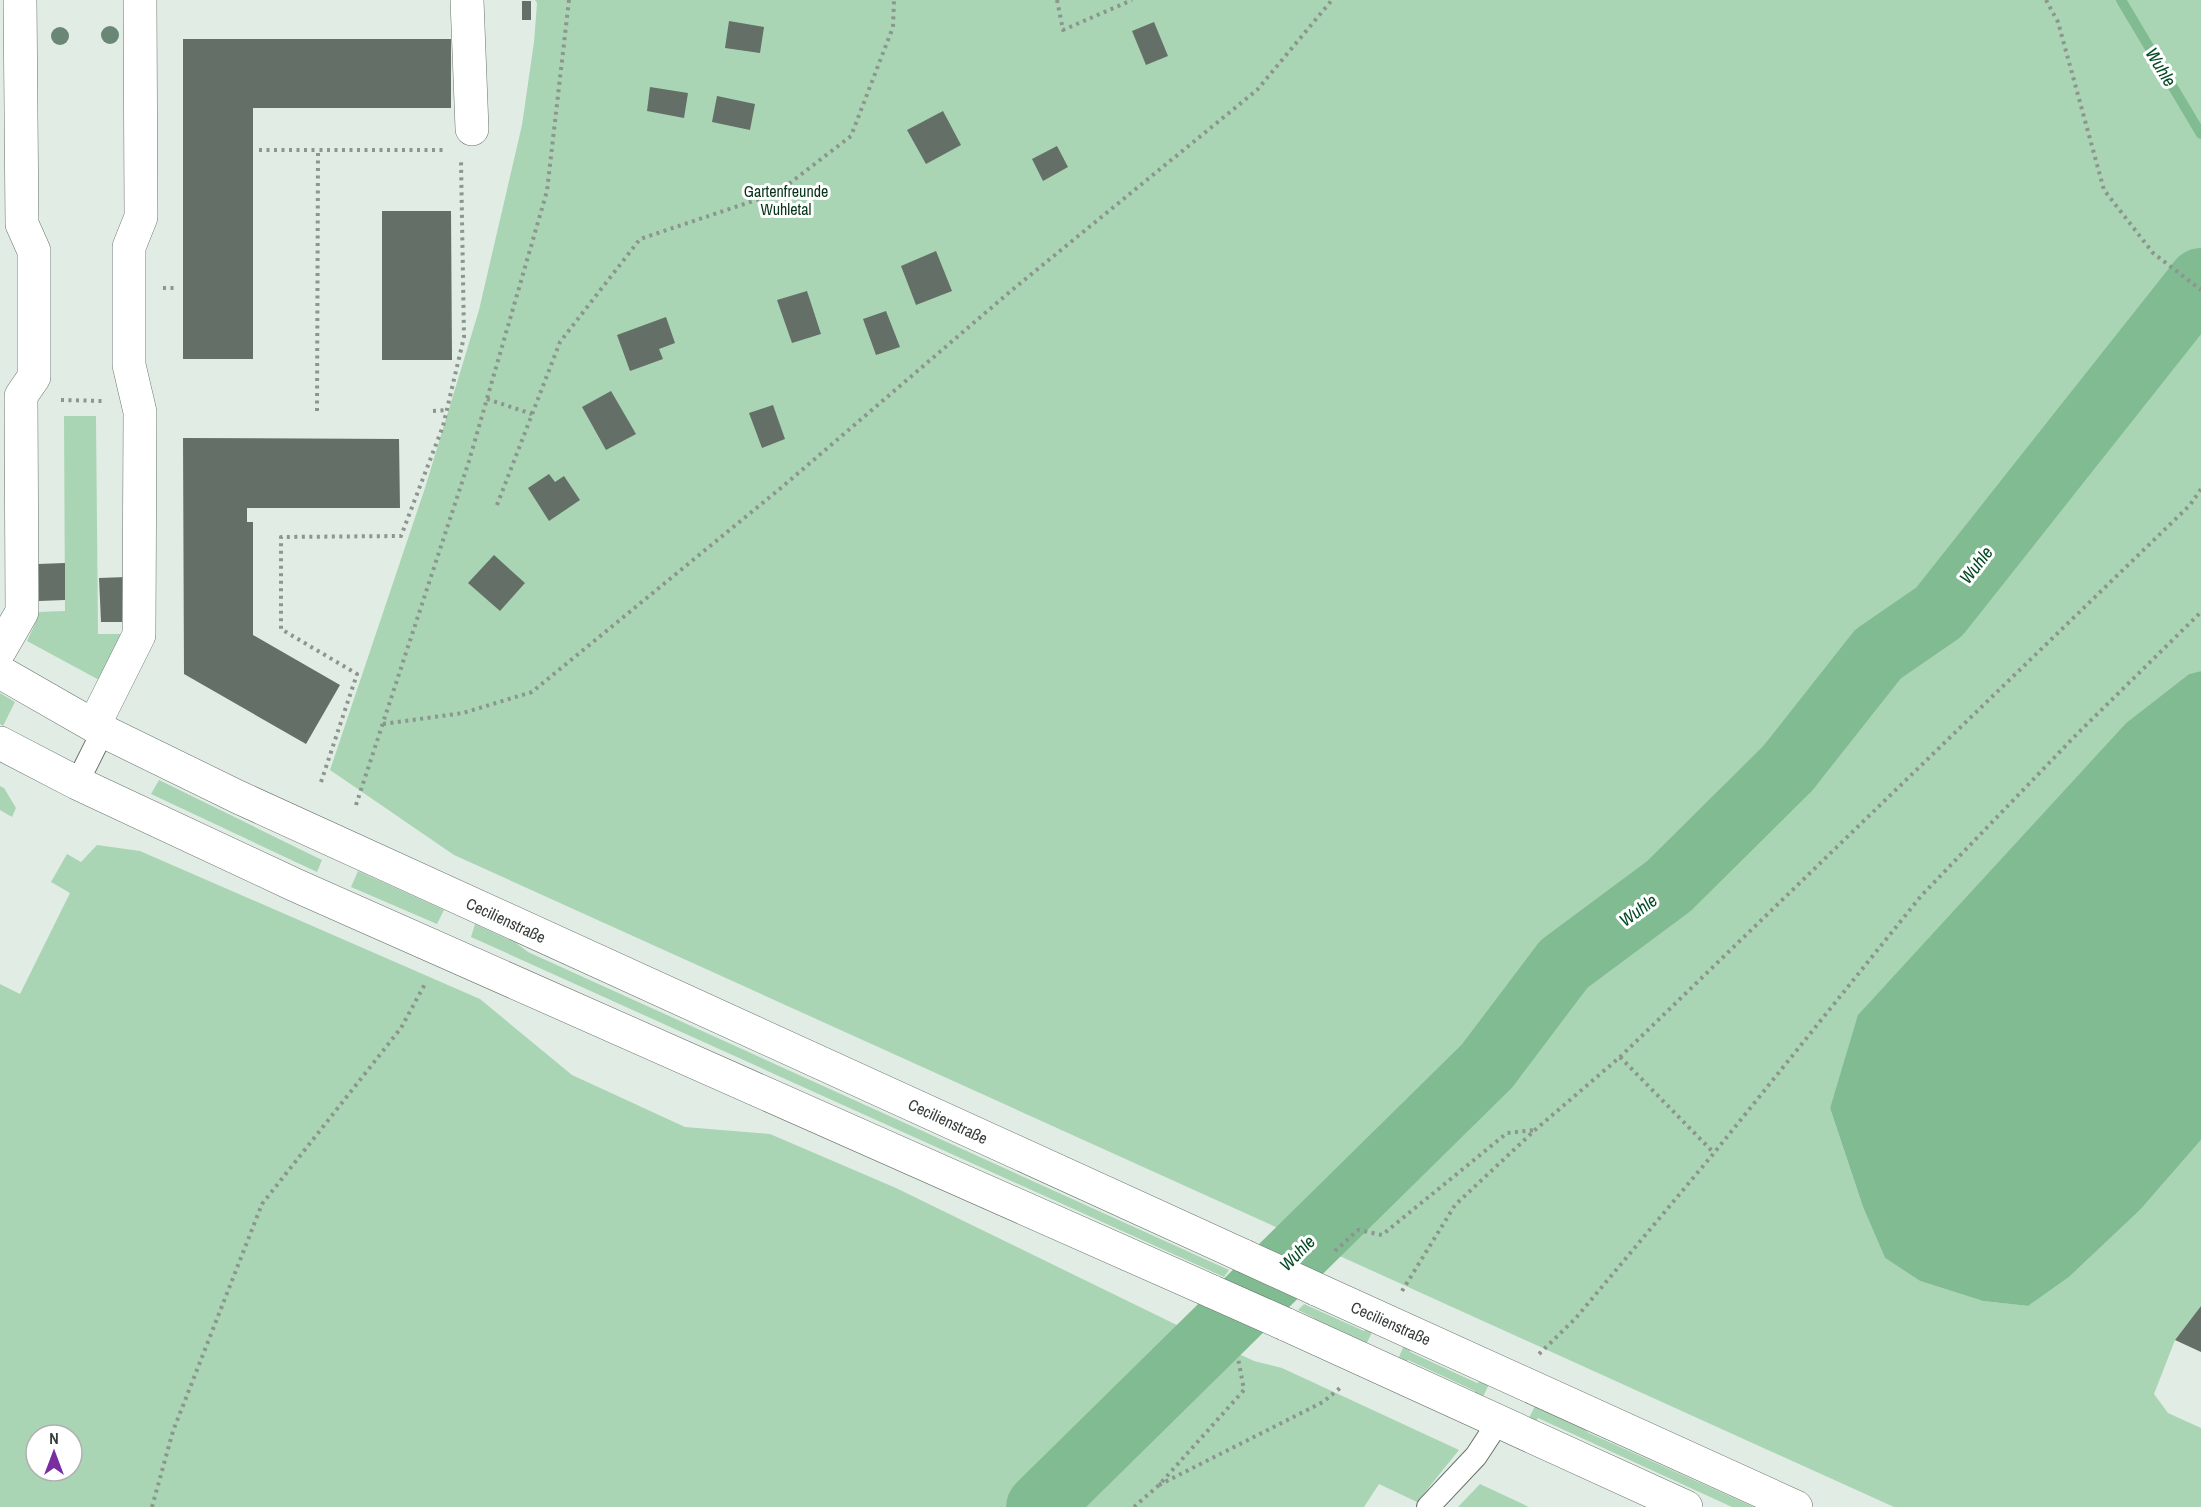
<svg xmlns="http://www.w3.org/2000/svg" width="2201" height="1507" font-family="'Archivo Narrow',sans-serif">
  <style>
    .green { fill: #a9d5b4; fill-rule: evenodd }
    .water { fill: #81bb91 }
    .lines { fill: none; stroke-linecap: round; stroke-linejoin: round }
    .stream { stroke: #81bb91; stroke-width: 10 }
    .river { stroke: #81bb91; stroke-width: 66 }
    .building { fill: #646f67 }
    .service-casing { stroke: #67726a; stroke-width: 24 }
    .minor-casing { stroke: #67726a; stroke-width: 34 }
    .tertiary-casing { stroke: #67726a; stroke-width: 34 }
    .path { stroke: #8c958e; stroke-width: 4; stroke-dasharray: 3 4.5; stroke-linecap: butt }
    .service { stroke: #fff; stroke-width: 22 }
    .minor { stroke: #fff; stroke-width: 33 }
    .tertiary { stroke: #fff; stroke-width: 33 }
    .tertiary-bridge-casing { stroke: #67726a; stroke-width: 34; stroke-linecap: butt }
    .tertiary-bridge { stroke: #fff; stroke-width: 33 }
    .tree { fill: #698774 }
    .labels { text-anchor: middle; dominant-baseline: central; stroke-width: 6; stroke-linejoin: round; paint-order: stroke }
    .park-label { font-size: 16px; fill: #063419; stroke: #fff }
    .street-label { font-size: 16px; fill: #373c38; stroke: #fff }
    .water-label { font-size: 18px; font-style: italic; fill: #044b25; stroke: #fff }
  </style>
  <rect width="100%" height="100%" fill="#e1ede4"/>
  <!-- green -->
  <g class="green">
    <path d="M 535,0 L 2201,0 L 2201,671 L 2189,674 L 2126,723 L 1859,1015 L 1830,1108 L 1863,1207 L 1885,1258 L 1920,1281 L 1983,1301 L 2028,1306 L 2069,1277 L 2140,1210 L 2201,1140 L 2201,1306 L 2175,1340 L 2154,1394 L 2168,1413 L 2201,1428 L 2201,1507 L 1894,1507 L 454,855 L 330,770 L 425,488 L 479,310 L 522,125 L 534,42 L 537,3 Z"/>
    <path d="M 64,416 L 96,416 L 98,634 L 122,634 L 101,681 L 27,641 L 35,624 L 37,612 L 65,611 Z"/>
    <path d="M 0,693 L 15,702 L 3,726 L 0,724 Z"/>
    <path d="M 159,780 L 322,860 L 317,872 L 151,794 Z"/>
    <path d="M 0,786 L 4,788 L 16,808 L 12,817 L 0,810 Z"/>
    <path d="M 97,845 L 140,851 L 480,999 L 572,1075 L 685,1127 L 770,1134 L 896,1188 L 1183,1328 L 1254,1361 L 1282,1368 L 1459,1450 L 1417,1502 L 1379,1484 L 1364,1507 L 0,1507 L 0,984 L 20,994 L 70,893 L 51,882 L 67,854 L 81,862 ZM 36,1435 L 72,1435 L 72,1471 L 36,1471 Z"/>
    <path d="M 358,871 L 444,910 L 437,924 L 351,887 Z"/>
    <path d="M 475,924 L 516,943 L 528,952 L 1229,1270 L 1224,1277 L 471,937 Z"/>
    <path d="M 1304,1304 L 1364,1331 L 1368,1328 L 1373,1330 L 1365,1347 L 1328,1330 L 1314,1318 L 1298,1310 Z"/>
    <path d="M 1404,1345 L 1410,1347 L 1410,1352 L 1477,1383 L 1483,1380 L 1490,1382 L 1481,1401 L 1475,1398 L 1475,1391 L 1408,1360 L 1402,1364 L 1397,1362 Z"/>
    <path d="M 1536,1404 L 1571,1419 L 1589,1433 L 1754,1507 L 1732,1507 L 1538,1418 L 1534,1425 L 1527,1422 Z"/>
    <path d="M 1480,1484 L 1529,1507 L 1458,1507 Z"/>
  </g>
  <!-- water -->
  <path class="water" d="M 2201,671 L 2201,1140 L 2140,1210 L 2069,1277 L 2028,1306 L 1983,1301 L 1920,1281 L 1885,1258 L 1863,1207 L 1830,1108 L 1858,1015 L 2126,723 L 2189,674 Z"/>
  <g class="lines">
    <!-- stream -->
    <path class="stream" d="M 2121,0 L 2201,134"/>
    <!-- river -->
    <path class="river" d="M 1039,1507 L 1487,1066 L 1564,964 L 1669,886 L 1788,768 L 1878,654 L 1939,612 L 2201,281"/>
  </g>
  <!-- building -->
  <g class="building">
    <rect x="522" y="1" width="9" height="19"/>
    <path d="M 729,21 L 764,27 L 760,53 L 725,48 Z"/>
    <path d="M 1154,22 L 1168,56 L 1146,65 L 1132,31 Z"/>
    <path d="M 183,39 L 451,39 L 451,108 L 253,108 L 253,359 L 183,359 Z"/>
    <path d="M 650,87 L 688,93 L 684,118 L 647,111 Z"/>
    <path d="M 717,96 L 755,104 L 750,130 L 712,122 Z"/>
    <path d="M 943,111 L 961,145 L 926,164 L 907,130 Z"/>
    <path d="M 1057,146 L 1068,167 L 1043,181 L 1032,159 Z"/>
    <path d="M 382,211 L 451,211 L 452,360 L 382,360 Z"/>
    <path d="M 936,251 L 952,291 L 916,305 L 901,266 Z"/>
    <path d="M 807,291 L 821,334 L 792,343 L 777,300 Z"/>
    <path d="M 886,311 L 900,347 L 876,355 L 863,319 Z"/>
    <path d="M 666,317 L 675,343 L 659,349 L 663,359 L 630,371 L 617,335 Z"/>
    <path d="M 611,391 L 636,434 L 606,450 L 582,407 Z"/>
    <path d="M 773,405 L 785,439 L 762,448 L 749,413 Z"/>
    <path d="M 183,438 L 399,439 L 400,508 L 247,508 L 247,522 L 253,522 L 253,635 L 340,685 L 306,744 L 184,674 Z"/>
    <path d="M 549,474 L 555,482 L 564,476 L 580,500 L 549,521 L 528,488 Z"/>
    <path d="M 494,555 L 525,583 L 500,611 L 468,583 Z"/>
    <path d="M 65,563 L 65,600 L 39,601 L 38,564 Z"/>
    <path d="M 126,577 L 126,622 L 101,622 L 99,578 Z"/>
    <path d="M 2201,1306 L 2201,1352 L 2175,1340 Z"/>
  </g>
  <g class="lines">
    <!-- service casing -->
    <g class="service-casing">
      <g id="service">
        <path d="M 77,783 L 103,731"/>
        <path d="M 1428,1507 L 1476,1456 L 1499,1421"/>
      </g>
    </g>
    <!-- minor casing -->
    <g class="minor-casing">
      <g id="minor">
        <path d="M 467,0 L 472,129"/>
        <path d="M 0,650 L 22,612 L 21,396 L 34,377 L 34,251 L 22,224 L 20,0"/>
        <path d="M 94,725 L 139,635 L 140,412 L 129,365 L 129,247 L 141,217 L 140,0"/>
      </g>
    </g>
    <!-- tertiary casing -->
    <g class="tertiary-casing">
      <g id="tertiary">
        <path d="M 0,672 L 103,731 L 238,797 L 1244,1256"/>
        <path d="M 0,743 L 77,783 L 295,885 L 1213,1292"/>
        <path d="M 1316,1289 L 1796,1507"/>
        <path d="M 1285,1324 L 1686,1507"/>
      </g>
    </g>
    <!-- path -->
    <g class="path">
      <path d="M 1057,0 L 1063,30 L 1132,0"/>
      <path d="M 2046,0 L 2058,22 L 2104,190 L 2153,253 L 2201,290"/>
      <path d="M 259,150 L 318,150"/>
      <path d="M 163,288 L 174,288"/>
      <path d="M 487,399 L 532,414"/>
      <path d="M 61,400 L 102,401"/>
      <path d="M 317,411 L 318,150 L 446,150"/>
      <path d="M 433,411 L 447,410"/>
      <path d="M 497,505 L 560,342 L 640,239 L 777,193 L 851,136 L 893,27 L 894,0"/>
      <path d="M 383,724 L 463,713 L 532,692 L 782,487 L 1012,290 L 1257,90 L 1332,0"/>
      <path d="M 321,782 L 357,674 L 281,629 L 281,537 L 401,536 L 443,426 L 464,337 L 461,160"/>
      <path d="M 356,805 L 469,461 L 547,191 L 569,0"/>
      <path d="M 1620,1057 L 1714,1153"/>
      <path d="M 1335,1251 L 1358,1230 L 1382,1235 L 1507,1133 L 1535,1130"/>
      <path d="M 1402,1291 L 1455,1205 L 1535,1130 L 1620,1057 L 2190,505 L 2201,489"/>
      <path d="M 1539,1354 L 1575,1319 L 1714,1153 L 1921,896 L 2077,734 L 2201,612"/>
      <path d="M 1159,1485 L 1323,1402 L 1340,1388"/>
      <path d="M 152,1507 L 173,1431 L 262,1204 L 401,1028 L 426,982"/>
      <path d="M 1134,1507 L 1159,1485 L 1244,1390 L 1238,1358"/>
    </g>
    <!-- service -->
    <use href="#service" class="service"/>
    <!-- minor -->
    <use href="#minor" class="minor"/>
    <!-- tertiary -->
    <use href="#tertiary" class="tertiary"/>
    <!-- tertiary-bridge casing -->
    <g class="tertiary-bridge-casing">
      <g id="tertiary-bridge">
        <path d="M 1244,1256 L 1316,1289"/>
        <path d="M 1213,1292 L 1285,1324"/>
      </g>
    </g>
    <!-- tertiary-bridge -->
    <use href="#tertiary-bridge" class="tertiary-bridge"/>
  </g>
  <!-- trees -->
  <g class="tree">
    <circle cx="110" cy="35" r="9"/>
    <circle cx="60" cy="36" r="9"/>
  </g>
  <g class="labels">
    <!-- park labels -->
    <g class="park-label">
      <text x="786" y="191">Gartenfreunde<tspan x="786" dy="18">Wuhletal</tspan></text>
    </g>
    <!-- street labels -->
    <g class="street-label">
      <text transform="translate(506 920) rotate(25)">Cecilienstraße</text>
      <text transform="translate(948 1121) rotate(25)">Cecilienstraße</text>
      <text transform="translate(1391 1323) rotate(24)">Cecilienstraße</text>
    </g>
    <!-- water labels -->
    <g class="water-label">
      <text transform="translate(2161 67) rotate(59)">Wuhle</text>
      <text transform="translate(1976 565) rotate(-52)">Wuhle</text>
      <text transform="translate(1638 910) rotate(-36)">Wuhle</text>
      <text transform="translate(1297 1253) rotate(-45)">Wuhle</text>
    </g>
  </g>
  <!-- north arrow -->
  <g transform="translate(54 1453)"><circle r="28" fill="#ffffff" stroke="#afb1af" stroke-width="1.5"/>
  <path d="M0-4.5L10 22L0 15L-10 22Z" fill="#782ea1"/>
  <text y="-9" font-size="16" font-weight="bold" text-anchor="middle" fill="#373c38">N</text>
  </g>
</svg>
